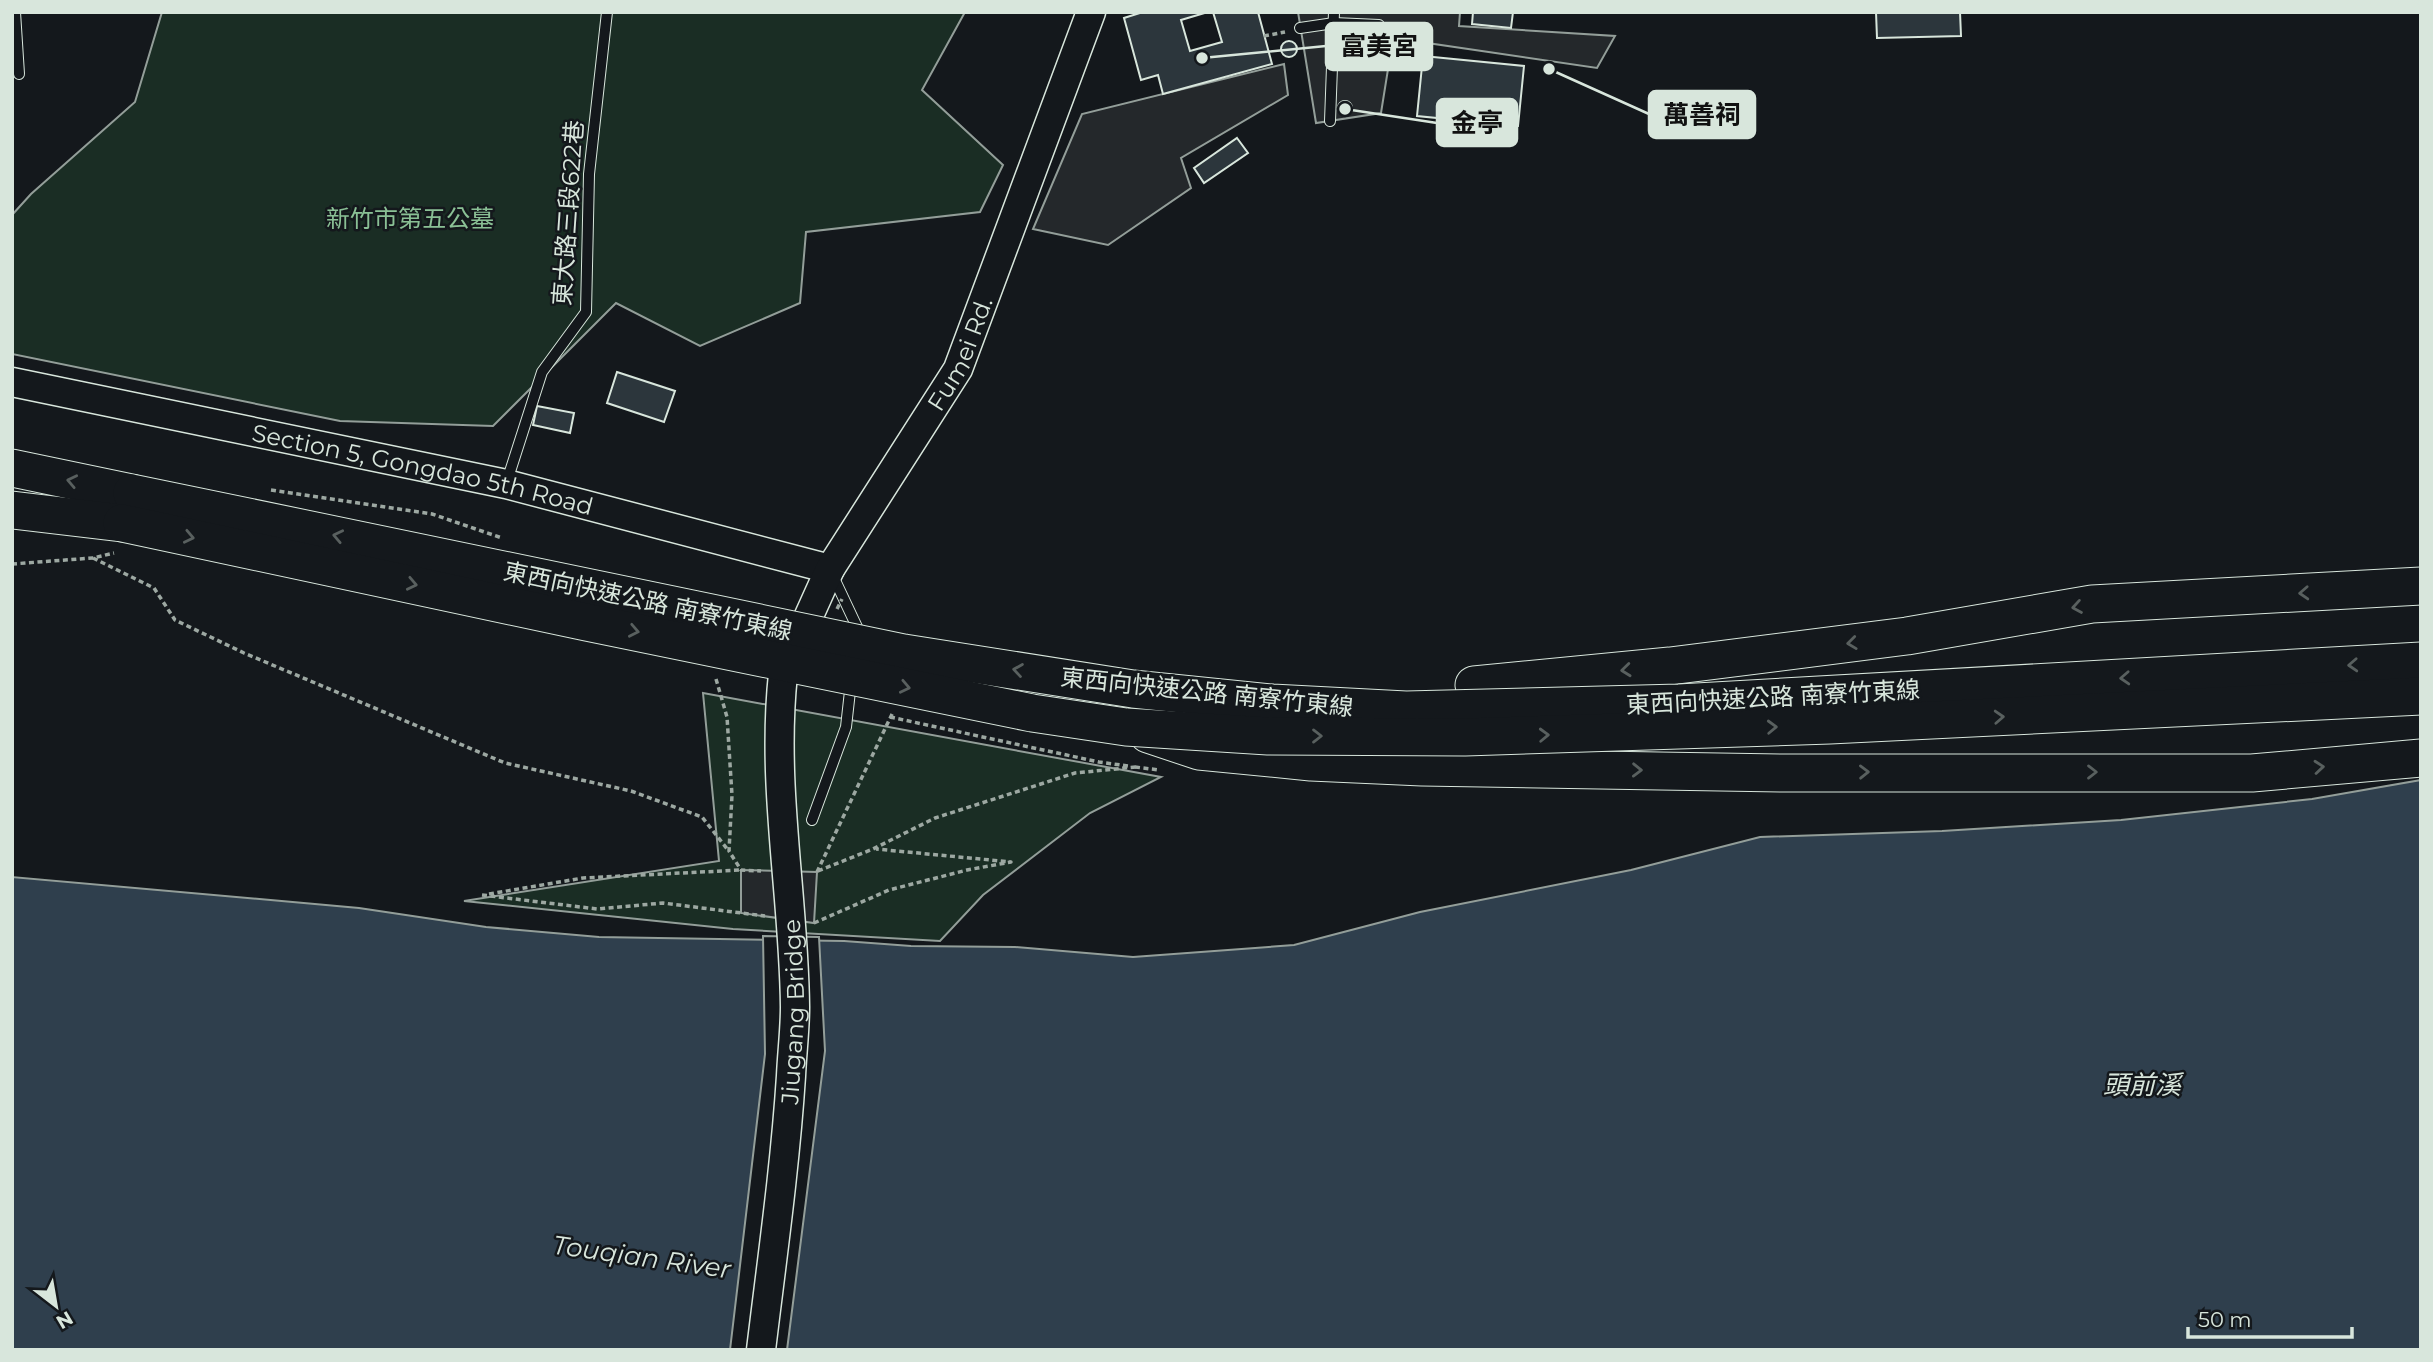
<svg xmlns="http://www.w3.org/2000/svg" width="2433" height="1362" font-family="Montserrat,'Noto Sans TC',sans-serif">
  <style>
    .green { fill: #1a2d24; stroke: #939e99; stroke-width: 2 }
    .parking { fill: #24282b; stroke: #939e99; stroke-width: 2 }
    .water { fill: #2f3f4d; stroke: #939e99; stroke-width: 2 }
    .pier { fill: #14181c; stroke: #939e99; stroke-width: 2 }
    .building { fill: #2c363c; stroke: #d8e6dc; stroke-width: 2 }
    .lines { fill: none; stroke-linecap: round; stroke-linejoin: round }
    .lane-casing { stroke: #d8e6dc; stroke-width: 12 }
    .secondary-casing { stroke: #d8e6dc; stroke-width: 31 }
    .highway-casing { stroke: #d8e6dc; stroke-width: 39 }
    .path { stroke: #9da8a2; stroke-width: 3.5; stroke-dasharray: 5 3.5; stroke-linecap: butt }
    .lane { stroke: #14181c; stroke-width: 10 }
    .secondary { stroke: #14181c; stroke-width: 28 }
    .highway { stroke: #14181c; stroke-width: 37 }
    .secondary-bridge-casing { stroke: #d8e6dc; stroke-width: 31; stroke-linecap: butt }
    .highway-bridge-casing { stroke: #d8e6dc; stroke-width: 39; stroke-linecap: butt }
    .path-bridge { stroke: #9da8a2; stroke-width: 3.5; stroke-dasharray: 5 3.5; stroke-linecap: butt }
    .secondary-bridge { stroke: #14181c; stroke-width: 28 }
    .highway-bridge { stroke: #14181c; stroke-width: 37 }
    .oneway { stroke: #59605f }
    .labels { text-anchor: middle; dominant-baseline: central; stroke-width: 5; stroke-linejoin: round; paint-order: stroke }
    .street-label { font-size: 24px; fill: #d8e6dc; stroke: #14181c }
    .park-label { font-size: 24px; fill: #8ac095; stroke: #14181c }
    .water-label { font-size: 26px; font-style: italic; fill: #d8e6dc; stroke: #14181c }
    .leader { fill: none; stroke: #d8e6dc; stroke-width: 2.5 }
    .callout-dot { fill: #d8e6dc; stroke: #14181c; stroke-width: 2.5 }
    .callout { fill: #d8e6dc; stroke: #d8e6dc; stroke-width: 2.5 }
    .callout-label { font-size: 26px; text-anchor: middle; font-weight: bold; fill: #111 }
  </style>
  <rect width="100%" height="100%" fill="#14181c"/>
  <!-- green -->
  <g class="green">
    <path d="M 162,12 L 965,12 L 922,90 L 1003,165 L 980,212 L 806,232 L 800,303 L 700,346 L 616,303 L 493,426 L 340,421 L 12,354 L 12,215 L 31,194 L 135,102 Z"/>
    <path d="M 703,693 L 1161,777 L 1090,813 L 983,895 L 940,941 L 733,929 L 464,901 L 719,861 Z"/>
  </g>
  <!-- parking -->
  <g class="parking">
    <path d="M 1298,12 L 1460,12 L 1459,26 L 1615,36 L 1597,68 L 1393,38 L 1381,113 L 1316,123 Z"/>
    <path d="M 1284,64 L 1288,95 L 1181,158 L 1191,188 L 1108,245 L 1033,229 L 1082,114 Z"/>
    <path d="M 741,870 L 817,872 L 814,923 L 741,913 Z"/>
  </g>
  <!-- water -->
  <path class="water" d="M 2421,780 L 2421,1350 L 12,1350 L 12,877 L 359,908 L 486,927 L 599,937 L 844,941 L 911,946 L 1015,947 L 1133,957 L 1294,945 L 1420,912 L 1631,870 L 1760,837 L 1942,831 L 2121,820 L 2312,799 Z"/>
  <!-- pier -->
  <path class="pier" d="M 763,936 L 819,937 L 825,1051 L 787,1350 L 730,1350 L 765,1054 Z"/>
  <!-- building -->
  <g class="building">
    <path d="M 1143,12 L 1208,12 L 1181,20 L 1190,51 L 1222,42 L 1213,12 L 1258,12 L 1272,64 L 1163,94 L 1158,75 L 1141,80 L 1124,18 Z"/>
    <path d="M 1473,12 L 1513,12 L 1511,28 L 1472,24 Z"/>
    <path d="M 1876,12 L 1960,12 L 1961,36 L 1877,38 Z"/>
    <circle cx="1289" cy="49" r="8"/>
    <path d="M 1423,56 L 1524,66 L 1518,126 L 1417,116 Z"/>
    <circle cx="1345" cy="108" r="7"/>
    <path d="M 1237,138 L 1248,153 L 1204,183 L 1194,168 Z"/>
    <path d="M 617,372 L 675,391 L 664,422 L 607,403 Z"/>
    <path d="M 537,406 L 574,413 L 570,433 L 533,425 Z"/>
  </g>
  <g class="lines">
    <!-- lane casing -->
    <g class="lane-casing">
      <g id="lane">
        <path d="M 15,12 L 19,74"/>
        <path d="M 1300,28 L 1334,23 L 1379,25"/>
        <path d="M 1330,121 L 1334,12"/>
        <path d="M 507,481 L 542,372 L 586,312 L 589,174 L 607,12"/>
        <path d="M 833,576 L 857,627 L 856,636"/>
        <path d="M 812,820 L 846,727 L 851,682"/>
      </g>
    </g>
    <!-- secondary casing -->
    <g class="secondary-casing">
      <g id="secondary">
        <path id="s1" d="M 12,382 L 506,484 L 830,569"/>
        <path id="s2" d="M 794,649 L 830,569 L 958,369 L 1091,12"/>
      </g>
    </g>
    <!-- highway casing -->
    <g class="highway-casing">
      <g id="highway">
        <path d="M 12,468 L 132,493"/>
        <path d="M 12,510 L 122,523"/>
        <path d="M 1474,685 L 1670,666 L 1907,636 L 2092,604 L 2421,586"/>
        <path d="M 1148,734 L 1199,751 L 1311,762 L 1422,767 L 1781,773 L 2252,773 L 2421,758"/>
      </g>
    </g>
    <!-- path -->
    <g class="path">
      <path d="M 1264,36 L 1285,32"/>
      <path d="M 271,490 L 432,514 L 502,538"/>
      <path d="M 93,558 L 154,588 L 175,620 L 244,653 L 505,763 L 631,791 L 702,817 L 728,850"/>
      <path d="M 12,564 L 93,558 L 114,553"/>
      <path d="M 716,679 L 727,717 L 732,795 L 729,851 L 741,870 L 761,871"/>
      <path d="M 890,717 L 1099,762 L 1128,766"/>
      <path d="M 1135,767 L 1159,770"/>
      <path d="M 818,871 L 873,849 L 935,818 L 1075,773 L 1136,767"/>
      <path d="M 817,872 L 893,712"/>
      <path d="M 489,894 L 583,878 L 741,870"/>
      <path d="M 482,895 L 597,909 L 663,903 L 765,916"/>
      <path d="M 814,923 L 889,890 L 967,870 L 1011,862 L 876,849"/>
    </g>
    <!-- lane -->
    <use href="#lane" class="lane"/>
    <!-- secondary -->
    <use href="#secondary" class="secondary"/>
    <!-- highway -->
    <use href="#highway" class="highway"/>
    <!-- secondary-bridge casing -->
    <g class="secondary-bridge-casing">
      <g id="secondary-bridge">
        <path id="s3" d="M 761,1350 C 772,1259 785,1168 791,1076 C 792,1053 795,1030 795,1007 C 794,896 771,786 783,674"/>
      </g>
    </g>
    <!-- highway-bridge casing -->
    <g class="highway-bridge-casing">
      <g id="highway-bridge">
        <path d="M 132,493 L 904,653 L 1133,689 L 1272,703 L 1406,710 L 1679,703 L 2421,661"/>
        <path d="M 122,523 L 586,622 L 1032,713 L 1126,727 L 1268,736 L 1465,737 L 1830,725 L 2421,696"/>
      </g>
    </g>
    <!-- path-bridge -->
    <path class="path-bridge" d="M 837,609 L 842,599"/>
    <!-- secondary-bridge -->
    <use href="#secondary-bridge" class="secondary-bridge"/>
    <!-- highway-bridge -->
    <use href="#highway-bridge" class="highway-bridge"/>
  </g>
  <!-- one-way arrows -->
  <defs><path id="oneway-chevron" d="M-2-3.5L2.5 0L-2 3.5" fill="none" stroke-width="1.6" stroke-linecap="round" stroke-linejoin="round" transform="scale(1.75)"/></defs>
  <g class="oneway">
    <use href="#oneway-chevron" transform="translate(72 481) rotate(-168)"/>
    <use href="#oneway-chevron" transform="translate(338 536) rotate(-168)"/>
    <use href="#oneway-chevron" transform="translate(189 537) rotate(12)"/>
    <use href="#oneway-chevron" transform="translate(412 584) rotate(12)"/>
    <use href="#oneway-chevron" transform="translate(2304 593) rotate(177)"/>
    <use href="#oneway-chevron" transform="translate(2077 607) rotate(170)"/>
    <use href="#oneway-chevron" transform="translate(634 631) rotate(11)"/>
    <use href="#oneway-chevron" transform="translate(1852 643) rotate(173)"/>
    <use href="#oneway-chevron" transform="translate(2353 665) rotate(177)"/>
    <use href="#oneway-chevron" transform="translate(1018 670) rotate(-171)"/>
    <use href="#oneway-chevron" transform="translate(1626 670) rotate(174)"/>
    <use href="#oneway-chevron" transform="translate(2125 678) rotate(177)"/>
    <use href="#oneway-chevron" transform="translate(905 687) rotate(12)"/>
    <use href="#oneway-chevron" transform="translate(1999 717) rotate(-3)"/>
    <use href="#oneway-chevron" transform="translate(1772 727) rotate(-2)"/>
    <use href="#oneway-chevron" transform="translate(1544 735) rotate(-2)"/>
    <use href="#oneway-chevron" transform="translate(1317 736)"/>
    <use href="#oneway-chevron" transform="translate(2319 767) rotate(-5)"/>
    <use href="#oneway-chevron" transform="translate(1637 770) rotate(1)"/>
    <use href="#oneway-chevron" transform="translate(1864 772) rotate(-1)"/>
    <use href="#oneway-chevron" transform="translate(2092 772)"/>
  </g>
  <g class="labels">
    <!-- street labels -->
    <g class="street-label">
      <text transform="translate(568 213) rotate(-86)">東大路三段622巷</text>
      <text stroke="none"><textPath href="#s2" startOffset="340">Fumei Rd.</textPath></text>
      <text stroke="none"><textPath href="#s1" startOffset="420">Section 5, Gongdao 5th Road</textPath></text>
      <text transform="translate(648 601) rotate(12)">東西向快速公路 南寮竹東線</text>
      <text transform="translate(1207 692) rotate(6)">東西向快速公路 南寮竹東線</text>
      <text transform="translate(1773 697) rotate(-3)">東西向快速公路 南寮竹東線</text>
      <text stroke="none"><textPath href="#s3" startOffset="340">Jiugang Bridge</textPath></text>
    </g>
    <!-- park labels -->
    <g class="park-label">
      <text x="410" y="218">新竹市第五公墓</text>
    </g>
    <!-- water labels -->
    <g class="water-label">
      <text x="2142" y="1085">頭前溪</text>
      <text transform="translate(642 1257) rotate(8)">Touqian River</text>
    </g>
  </g>
  <!-- callouts -->
  <path class="leader" d="M1202 58L1326 46M1549 69L1649 114M1345 109L1437 123"/>
  <g class="callout-dot">
    <circle cx="1202" cy="58" r="7"/>
    <circle cx="1549" cy="69" r="7"/>
    <circle cx="1345" cy="109" r="7"/>
  </g>
  <g class="callout">
    <rect x="1326" y="23" width="106" height="47" rx="7"/>
    <rect x="1649" y="91" width="106" height="47" rx="7"/>
    <rect x="1437" y="99" width="80" height="47" rx="7"/>
  </g>
  <g class="callout-label">
    <text x="1379" y="55">富美宮</text>
    <text x="1702" y="124">萬善祠</text>
    <text x="1477" y="132">金亭</text>
  </g>
  <!-- border -->
  <rect width="2433" height="1362" fill="none" stroke="#d8e6dc" stroke-width="28"/>
  <!-- north arrow -->
  <g transform="translate(56 1306) rotate(149)" stroke="#14181c" stroke-width="5" paint-order="stroke">
  <path d="M0-5L12 26L0 18L-12 26Z" fill="#d8e6dc"/>
  <text y="-10" font-size="19" font-weight="bold" text-anchor="middle" fill="#d8e6dc">N</text>
  </g>
  <!-- scale -->
  <path d="M2188 1327v10h164v-10" fill="none" stroke="#d8e6dc" stroke-width="3.5"/>
  <text x="2198" y="1327" font-size="21" fill="#d8e6dc" stroke="#14181c" stroke-width="5" paint-order="stroke">50 m</text>
</svg>
